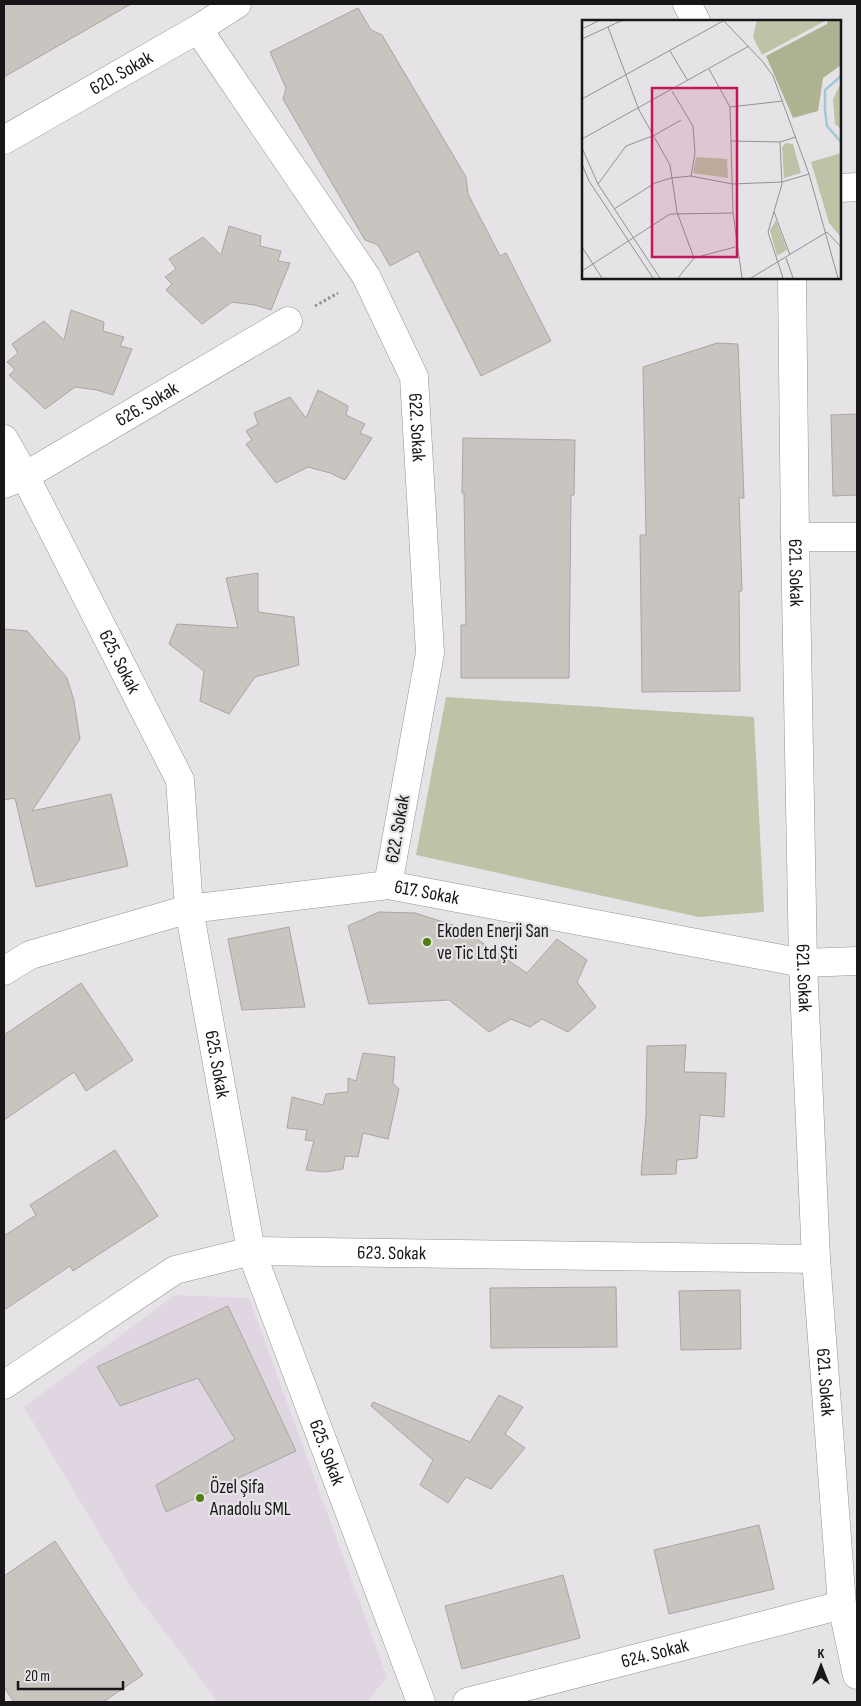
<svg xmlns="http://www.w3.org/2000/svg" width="861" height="1706" font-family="'Sofia Sans Condensed',sans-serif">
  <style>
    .built { fill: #dfd6e1 }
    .green { fill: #bec2a6 }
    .building { fill: #c8c5c1; stroke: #a9a5a1 }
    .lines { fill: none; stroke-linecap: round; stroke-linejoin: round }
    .minor-casing { stroke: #959296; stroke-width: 29 }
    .path { stroke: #939194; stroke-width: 3; stroke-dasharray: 2.5 2.5; stroke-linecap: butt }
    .minor { stroke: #fff; stroke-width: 28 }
    .poi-dot { fill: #4f7f0d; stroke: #e6e3e7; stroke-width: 2 }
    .labels { text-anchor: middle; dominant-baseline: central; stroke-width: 4.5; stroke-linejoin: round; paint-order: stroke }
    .street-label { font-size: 19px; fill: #181618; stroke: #e6e3e7 }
    .poi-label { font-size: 19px; fill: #181618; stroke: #e6e3e7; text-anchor: start }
    .inset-river { fill: none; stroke: #a2c7d7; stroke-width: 2.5 }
    .inset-road { fill: none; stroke: #949194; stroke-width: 1 }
    .view { fill: #c2185b; fill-opacity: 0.15; stroke: #c2185b; stroke-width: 2.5 }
    .inset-edge { fill: none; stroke: #181618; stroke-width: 2.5 }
  </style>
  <rect width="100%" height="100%" fill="#e6e3e7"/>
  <!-- built -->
  <path class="built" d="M 175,1295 L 249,1298 L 387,1677 L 367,1702 L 218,1702 L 132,1589 L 24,1407 Z"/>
  <!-- green -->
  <path class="green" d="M 446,697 L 754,717 L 764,912 L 699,917 L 416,855 Z"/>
  <!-- building -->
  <g class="building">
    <path d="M 4,4 L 131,4 L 4,77 Z"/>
    <path d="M 358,8 L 371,30 L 382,35 L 466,177 L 468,194 L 500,256 L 506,253 L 551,341 L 481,376 L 418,251 L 390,266 L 378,245 L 365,240 L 283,99 L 286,88 L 270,52 Z"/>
    <path d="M 229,226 L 261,236 L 260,246 L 281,251 L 278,261 L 290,263 L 271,310 L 255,305 L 232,302 L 202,324 L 166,290 L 172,284 L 165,277 L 176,269 L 169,259 L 203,237 L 221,255 Z"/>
    <path d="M 71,310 L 104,322 L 103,331 L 124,337 L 120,346 L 132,349 L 113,395 L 97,390 L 75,387 L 45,409 L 9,375 L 15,370 L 7,362 L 18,353 L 12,344 L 44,321 L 64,340 Z"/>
    <path d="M 717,343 L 738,344 L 744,498 L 739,498 L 742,591 L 739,591 L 740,691 L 642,692 L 640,535 L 646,535 L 643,367 Z"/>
    <path d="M 318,390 L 348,406 L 346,415 L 365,424 L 360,433 L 372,438 L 345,480 L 330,473 L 308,467 L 276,483 L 246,444 L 252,440 L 246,431 L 258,424 L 254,413 L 290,397 L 306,418 Z"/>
    <path d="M 857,414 L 857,495 L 833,496 L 831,415 Z"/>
    <path d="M 463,438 L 575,440 L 574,495 L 571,495 L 569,678 L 461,678 L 461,625 L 466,625 L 464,493 L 462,493 Z"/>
    <path d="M 258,573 L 258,612 L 294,617 L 299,665 L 255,677 L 229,714 L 200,701 L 204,671 L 169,644 L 177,624 L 238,628 L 226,578 Z"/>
    <path d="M 4,629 L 27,631 L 67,678 L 74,701 L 80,739 L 32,811 L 111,794 L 128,866 L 36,887 L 15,798 L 4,800 Z"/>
    <path d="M 379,912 L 415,913 L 459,927 L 527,973 L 557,939 L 587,960 L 577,982 L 596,1007 L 568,1032 L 542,1019 L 530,1027 L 511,1019 L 489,1032 L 449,1000 L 369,1004 L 348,926 Z"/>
    <path d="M 289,927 L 305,1007 L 242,1010 L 228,939 Z"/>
    <path d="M 81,983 L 133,1060 L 86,1091 L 74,1072 L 4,1120 L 4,1035 Z"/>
    <path d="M 686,1045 L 684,1072 L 726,1073 L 724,1117 L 700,1115 L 697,1158 L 677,1160 L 676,1174 L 641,1175 L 646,1115 L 647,1046 Z"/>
    <path d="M 363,1053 L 395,1057 L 393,1083 L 399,1089 L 388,1139 L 363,1133 L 358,1157 L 345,1156 L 343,1169 L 325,1172 L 306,1170 L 314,1141 L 305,1140 L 307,1130 L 287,1128 L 292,1097 L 323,1105 L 326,1094 L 348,1092 L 348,1078 L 356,1081 Z"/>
    <path d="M 115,1150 L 158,1216 L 73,1271 L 70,1266 L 4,1310 L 4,1236 L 36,1215 L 30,1205 Z"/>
    <path d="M 616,1287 L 617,1347 L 491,1348 L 490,1288 Z"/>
    <path d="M 740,1290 L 741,1349 L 681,1350 L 679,1291 Z"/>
    <path d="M 228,1306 L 296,1451 L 166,1512 L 156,1485 L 235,1439 L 198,1378 L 120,1406 L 97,1367 Z"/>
    <path d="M 499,1395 L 523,1407 L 505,1434 L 525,1448 L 491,1489 L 466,1477 L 448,1503 L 420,1485 L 433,1460 L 371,1406 L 373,1402 L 470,1442 Z"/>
    <path d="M 759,1525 L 774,1589 L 669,1614 L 654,1550 Z"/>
    <path d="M 55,1541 L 143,1675 L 103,1702 L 14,1702 L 4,1687 L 4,1576 Z"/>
    <path d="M 563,1575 L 580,1638 L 462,1669 L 445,1606 Z"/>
  </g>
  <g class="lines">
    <!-- minor casing -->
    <g class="minor-casing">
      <g id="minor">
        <path d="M 687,4 L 696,21"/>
        <path id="s1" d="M 198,29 L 366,276 L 414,377 L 430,653 L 388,885"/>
        <path id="s2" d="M 4,140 L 198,29 L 237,4"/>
        <path d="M 840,188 L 857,187"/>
        <path id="s3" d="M 792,278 L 795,537 L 803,963 L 816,1259 L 842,1605 L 857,1675"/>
        <path id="s4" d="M 4,439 L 25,476 L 180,780 L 189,909 L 251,1251 L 421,1702"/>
        <path id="s5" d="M 4,484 L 25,476 L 288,321"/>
        <path d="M 795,537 L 857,537"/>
        <path id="s6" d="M 4,971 L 30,955 L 189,909 L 388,885 L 803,963 L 857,961"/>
        <path id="s7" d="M 4,1385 L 175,1270 L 251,1251 L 816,1259"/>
        <path id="s8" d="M 467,1702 L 842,1605"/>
      </g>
    </g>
    <!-- path -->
    <path class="path" d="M 315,306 L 338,293"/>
    <!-- minor -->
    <use href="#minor" class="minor"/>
  </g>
  <!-- markers -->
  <g class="poi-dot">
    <circle cx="427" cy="942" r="5"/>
    <circle cx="200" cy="1498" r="5"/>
  </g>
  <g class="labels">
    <!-- street labels -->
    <g class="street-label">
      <text stroke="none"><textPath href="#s2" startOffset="135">620. Sokak</textPath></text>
      <text stroke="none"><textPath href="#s5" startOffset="164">626. Sokak</textPath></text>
      <text stroke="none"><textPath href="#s1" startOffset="461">622. Sokak</textPath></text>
      <text stroke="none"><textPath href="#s3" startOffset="295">621. Sokak</textPath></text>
      <text stroke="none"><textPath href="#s4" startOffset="251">625. Sokak</textPath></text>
      <text transform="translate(398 829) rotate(-80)">622. Sokak</text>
      <text stroke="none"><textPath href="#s6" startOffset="436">617. Sokak</textPath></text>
      <text stroke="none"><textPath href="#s3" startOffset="700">621. Sokak</textPath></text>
      <text stroke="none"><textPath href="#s4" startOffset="671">625. Sokak</textPath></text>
      <text stroke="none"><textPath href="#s7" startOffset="425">623. Sokak</textPath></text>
      <text stroke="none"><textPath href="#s3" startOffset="1105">621. Sokak</textPath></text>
      <text stroke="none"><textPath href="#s4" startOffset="1076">625. Sokak</textPath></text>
      <text stroke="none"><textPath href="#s8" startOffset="194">624. Sokak</textPath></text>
    </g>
    <!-- poi labels -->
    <g class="poi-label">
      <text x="437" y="931">Ekoden Enerji San<tspan x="437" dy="22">ve Tic Ltd Şti</tspan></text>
      <text x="210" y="1487">Özel Şifa<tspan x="210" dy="22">Anadolu SML</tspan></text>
    </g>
  </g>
  <!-- overview -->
  <g transform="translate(582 20)">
    <rect width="259" height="259" fill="#e6e3e7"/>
    <path d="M 175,0 L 243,0 L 243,1 L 180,35 L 171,17 ZM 259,63 L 259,109 L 253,104 L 251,79 ZM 204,123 L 211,124 L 219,153 L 202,158 L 200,127 ZM 259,133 L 259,215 L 258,216 L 247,203 L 229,142 ZM 114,137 L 145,139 L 146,158 L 111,153 ZM 194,200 L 205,230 L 195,236 L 188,210 Z" fill="#bec2a6"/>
    <path d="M 246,0 L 259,0 L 259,45 L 241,58 L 236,91 L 211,98 L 184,36 L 245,4 Z" fill="#aeb291"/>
    <path class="inset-river" d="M 259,56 L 243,70 L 243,90 L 245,106 L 259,122"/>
    <path class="inset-road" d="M 141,0 L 181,42 L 191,56 L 227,154 L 256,258M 26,7 L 57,90 L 88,145 L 95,192 L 112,238M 0,9 L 18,0M 0,19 L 41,0M 88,31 L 106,61M 127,49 L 148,87 L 151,193 L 160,258M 90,71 L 111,106 L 113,133 L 109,156M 0,79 L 141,1M 148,87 L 201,81M 0,119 L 167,26M 149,121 L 198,122 L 214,117M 198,122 L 200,164 L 186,212 L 201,258M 0,128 L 16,164 L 78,258M 0,144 L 7,161 L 71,258M 16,164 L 44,126 L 73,115 L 99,100M 32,189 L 73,163 L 89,158 L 109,156 L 150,164 L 200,162 L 227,154M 192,192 L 208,235M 0,227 L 20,258M 204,238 L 211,258M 0,251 L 88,194 L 151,193M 96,258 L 112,238 L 153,227M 169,258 L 245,212 L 259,227"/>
    <path class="view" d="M 70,68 L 155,68 L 155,237 L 70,237 Z"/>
    <rect width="259" height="259" class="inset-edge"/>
  </g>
  <!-- border -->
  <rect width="861" height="1706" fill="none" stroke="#181618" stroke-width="10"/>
  <!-- north arrow -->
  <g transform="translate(821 1666)" stroke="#e6e3e7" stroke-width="4" paint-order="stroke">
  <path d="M0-4L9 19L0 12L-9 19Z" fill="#181618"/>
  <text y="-8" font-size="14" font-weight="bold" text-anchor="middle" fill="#181618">K</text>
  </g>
  <!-- scale -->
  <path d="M18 1681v8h105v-8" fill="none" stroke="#181618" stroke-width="2.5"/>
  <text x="25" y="1681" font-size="15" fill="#181618" stroke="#e6e3e7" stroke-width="4" paint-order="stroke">20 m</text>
</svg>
